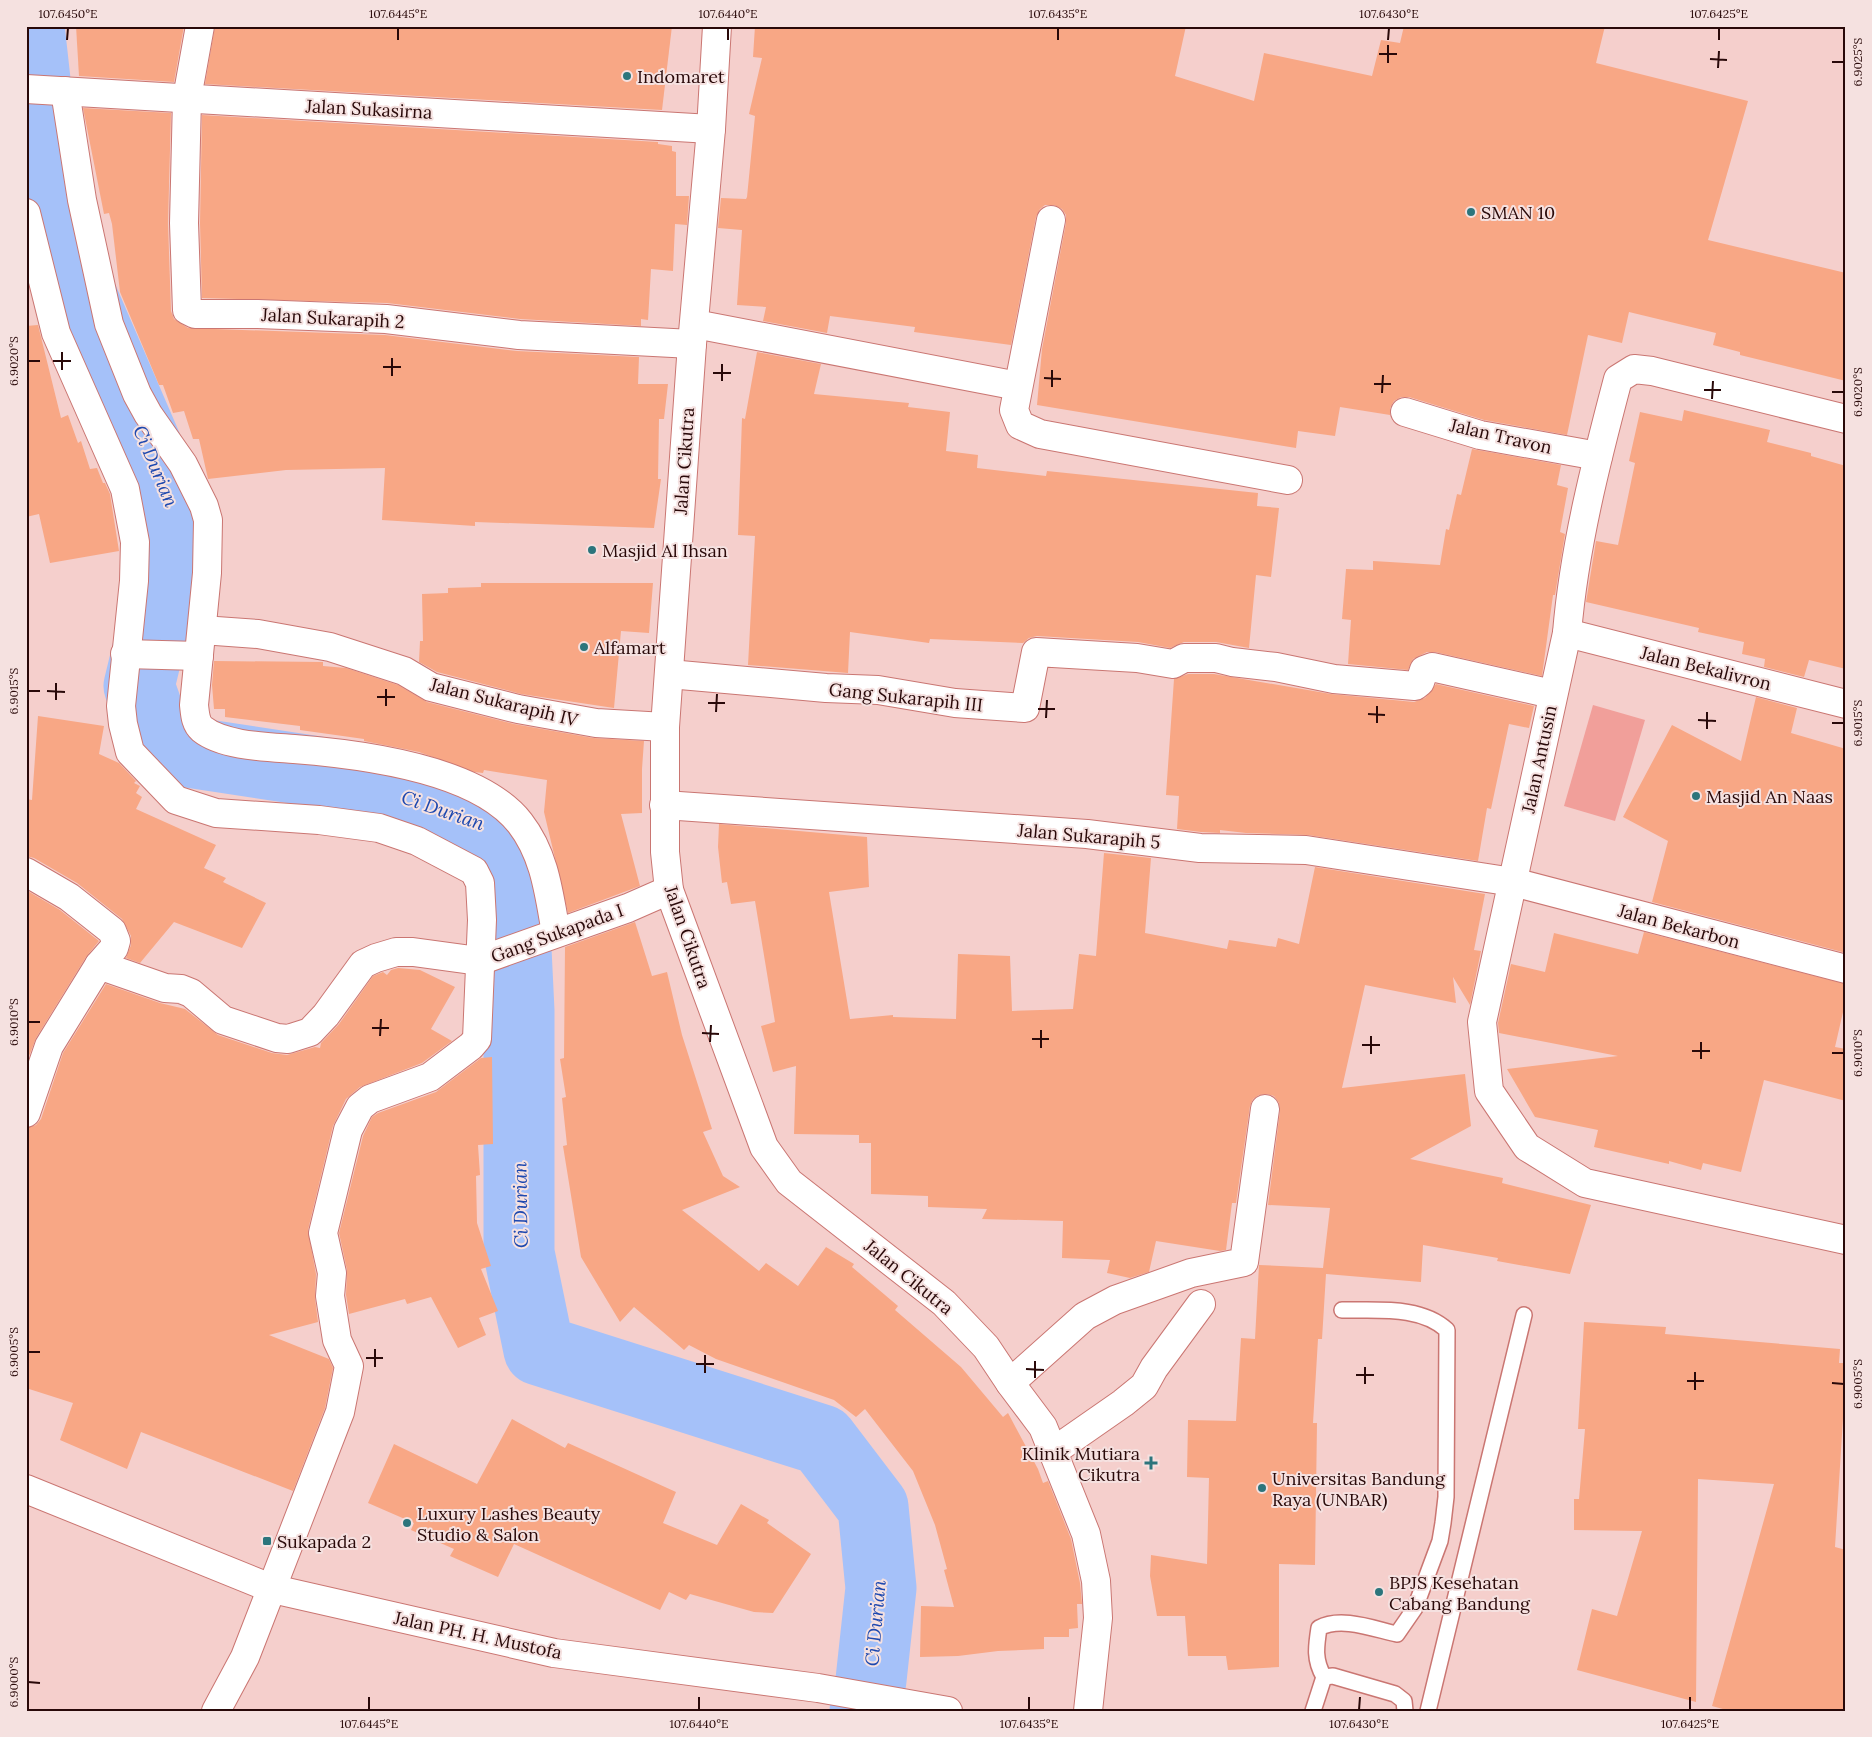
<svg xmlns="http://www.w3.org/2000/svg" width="1872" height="1737" font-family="Lora,serif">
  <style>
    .grass { fill: #f19f9a }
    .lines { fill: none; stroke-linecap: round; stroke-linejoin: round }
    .river { stroke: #a5c1f9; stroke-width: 71 }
    .building { fill: #f8a785 }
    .lane-casing { stroke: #ca7672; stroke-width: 18 }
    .street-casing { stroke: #ca7672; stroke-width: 30 }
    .secondary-casing { stroke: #ca7672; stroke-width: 30 }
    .highway-casing { stroke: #ca7672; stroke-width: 30 }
    .lane { stroke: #fff; stroke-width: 15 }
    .street { stroke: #fff; stroke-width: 28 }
    .secondary { stroke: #fff; stroke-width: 28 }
    .highway { stroke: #fff; stroke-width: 28 }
    .ticks { fill: none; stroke: #290909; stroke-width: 2 }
    .poi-dot { fill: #2c757c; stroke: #f5e1e0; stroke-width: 2 }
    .labels { text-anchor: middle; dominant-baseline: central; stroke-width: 4; stroke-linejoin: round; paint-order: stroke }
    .poi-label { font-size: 18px; fill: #290909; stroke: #f5e1e0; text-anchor: start }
    .street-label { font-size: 18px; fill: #290909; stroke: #f5e1e0 }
    .water-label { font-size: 19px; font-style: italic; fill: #1d48af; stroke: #f5e1e0 }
    .neatline { fill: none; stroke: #290909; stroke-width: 2 }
    .ticks-label { font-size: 12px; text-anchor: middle; fill: #290909 }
  </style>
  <rect width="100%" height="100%" fill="#f5cfcc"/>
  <!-- grass -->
  <path class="grass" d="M 1593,705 L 1645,720 L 1615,821 L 1564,806 Z"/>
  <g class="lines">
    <!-- river -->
    <path class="river" d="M 29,26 L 51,225 L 179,521 L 139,686 L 161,748 L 339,775 L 495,827 L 513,887 L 519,1011 L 519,1253 L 539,1350 L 822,1440 L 873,1507 L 881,1588 L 871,1680 L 865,1711"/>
  </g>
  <!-- building -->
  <g class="building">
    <path d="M 76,26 L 184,26 L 174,82 L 79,76 Z"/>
    <path d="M 215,26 L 672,26 L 662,110 L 205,84 Z"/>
    <path d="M 755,26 L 1186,26 L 1175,76 L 1254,101 L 1264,53 L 1372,76 L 1381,40 L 1400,43 L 1404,26 L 1605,26 L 1596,63 L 1748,101 L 1708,240 L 1846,273 L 1846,381 L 1740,355 L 1740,352 L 1713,345 L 1716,333 L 1629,312 L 1622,343 L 1588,335 L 1567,435 L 1484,420 L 1409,397 L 1401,397 L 1394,401 L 1390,408 L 1390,415 L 1340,407 L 1335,436 L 1298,431 L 1296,448 L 1037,405 L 1042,349 L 1066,223 L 1066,215 L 1062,209 L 1054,205 L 1045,205 L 1040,209 L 1036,217 L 1011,345 L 914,332 L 915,327 L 830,316 L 827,333 L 763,321 L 766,307 L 737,305 L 742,230 L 718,228 L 721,198 L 746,199 L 747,197 L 755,116 L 749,114 L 762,58 L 753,57 Z"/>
    <path d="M 83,108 L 171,113 L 168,223 L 171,311 L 174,319 L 188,328 L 385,335 L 517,351 L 639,357 L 638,384 L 668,384 L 664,419 L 659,419 L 658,479 L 661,479 L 654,528 L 475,522 L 475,526 L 382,520 L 385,468 L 286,470 L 208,479 L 199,439 L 193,439 L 184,411 L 173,413 L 163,385 L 159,385 L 120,292 L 112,224 L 109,213 L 104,214 Z"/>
    <path d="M 202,115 L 658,142 L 658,144 L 672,146 L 672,151 L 676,152 L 676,196 L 689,196 L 687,225 L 675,224 L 673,271 L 651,269 L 648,320 L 641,319 L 641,326 L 520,319 L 387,303 L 202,298 L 200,223 Z"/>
    <path d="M 38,325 L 61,418 L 68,415 L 78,443 L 81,441 L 90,469 L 97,468 L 103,483 L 105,483 L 110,494 L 119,551 L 50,563 L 39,514 L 26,517 L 26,326 Z"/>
    <path d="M 757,352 L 821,364 L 814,394 L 909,403 L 908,407 L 950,412 L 946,451 L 978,455 L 977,468 L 1046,476 L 1047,471 L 1258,493 L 1257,506 L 1279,508 L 1271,577 L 1256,575 L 1249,648 L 1216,642 L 1184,642 L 1170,648 L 1138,642 L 1037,636 L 1029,638 L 1023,643 L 930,639 L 929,643 L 850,632 L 848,673 L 748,665 L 755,536 L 738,535 L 742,418 L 745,419 Z"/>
    <path d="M 1684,410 L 1770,430 L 1767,442 L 1811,453 L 1811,456 L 1846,466 L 1846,669 L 1809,660 L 1804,677 L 1764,667 L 1765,659 L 1742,654 L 1744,642 L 1698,632 L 1699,628 L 1586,602 L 1596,541 L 1618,545 L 1635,463 L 1629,461 L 1640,412 L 1682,421 Z"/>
    <path d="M 1472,449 L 1561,465 L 1557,485 L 1568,488 L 1560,532 L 1565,534 L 1555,595 L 1553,595 L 1542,676 L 1435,652 L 1427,652 L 1413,659 L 1408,670 L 1348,664 L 1351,620 L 1342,619 L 1346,569 L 1373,570 L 1373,561 L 1440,565 L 1446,529 L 1449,530 L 1457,494 L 1461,495 Z"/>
    <path d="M 481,583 L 653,583 L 649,633 L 621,631 L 614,708 L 521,694 L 437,672 L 419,662 L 420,641 L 423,641 L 422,594 L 448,593 L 448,588 L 481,587 Z"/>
    <path d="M 214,661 L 323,662 L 323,666 L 346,668 L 398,685 L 427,702 L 514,724 L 593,738 L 644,741 L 642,769 L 642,813 L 621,814 L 640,886 L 568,913 L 544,812 L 547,780 L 484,770 L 483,773 L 474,772 L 419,752 L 364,741 L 364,739 L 300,730 L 300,726 L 225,717 L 225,709 L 214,709 L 212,685 Z"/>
    <path d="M 1188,674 L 1214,674 L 1331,694 L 1414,702 L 1425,698 L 1436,684 L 1534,706 L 1529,728 L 1509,724 L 1491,809 L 1487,808 L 1478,861 L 1308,835 L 1246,833 L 1220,830 L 1220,833 L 1201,832 L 1177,829 L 1179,796 L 1166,795 L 1174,679 Z"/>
    <path d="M 1756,697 L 1797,708 L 1791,733 L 1846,749 L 1846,953 L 1652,902 L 1668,841 L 1623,817 L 1672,725 L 1741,761 Z"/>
    <path d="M 38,716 L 104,726 L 99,754 L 119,763 L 136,781 L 134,783 L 140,786 L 136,793 L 142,797 L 136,809 L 216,845 L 204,868 L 226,878 L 223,882 L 266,903 L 242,948 L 174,922 L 140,963 L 126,958 L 131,945 L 131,936 L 122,919 L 77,883 L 34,858 L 26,856 L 26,799 L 32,800 Z"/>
    <path d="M 719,824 L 867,837 L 869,887 L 829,892 L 850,1019 L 893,1015 L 893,1017 L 956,1019 L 958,954 L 1010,956 L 1012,1011 L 1073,1009 L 1079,954 L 1096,956 L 1104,853 L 1151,858 L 1145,933 L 1227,949 L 1229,940 L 1276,947 L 1278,938 L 1299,944 L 1315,867 L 1485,894 L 1474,950 L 1481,951 L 1470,1005 L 1453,977 L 1456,1003 L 1365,985 L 1342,1088 L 1465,1074 L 1471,1126 L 1410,1159 L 1503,1178 L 1502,1183 L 1591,1205 L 1570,1274 L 1497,1261 L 1498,1258 L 1423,1245 L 1421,1282 L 1326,1274 L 1322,1339 L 1318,1339 L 1313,1423 L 1317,1423 L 1315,1565 L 1279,1564 L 1279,1667 L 1228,1670 L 1226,1656 L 1188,1656 L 1185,1616 L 1157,1616 L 1150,1576 L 1151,1555 L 1207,1564 L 1209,1478 L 1187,1477 L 1188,1420 L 1236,1421 L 1241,1338 L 1255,1339 L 1259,1265 L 1323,1268 L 1330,1208 L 1268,1205 L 1280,1111 L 1279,1103 L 1274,1096 L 1267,1094 L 1259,1095 L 1253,1099 L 1250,1106 L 1236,1203 L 1232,1203 L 1226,1250 L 1220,1251 L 1156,1241 L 1149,1272 L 1130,1278 L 1107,1273 L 1110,1260 L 1062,1258 L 1063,1221 L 982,1219 L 987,1209 L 928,1207 L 928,1196 L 871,1194 L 871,1143 L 859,1143 L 859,1135 L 794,1134 L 796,1066 L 773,1072 L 761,1026 L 775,1022 L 755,901 L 731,904 L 727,882 L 722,883 L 718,847 Z"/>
    <path d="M 26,890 L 60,910 L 99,941 L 86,957 L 36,1038 L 26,1064 Z"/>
    <path d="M 635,922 L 652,976 L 667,972 L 682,1035 L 712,1129 L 703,1132 L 723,1176 L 740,1187 L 682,1210 L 759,1271 L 766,1263 L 798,1286 L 826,1247 L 854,1264 L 852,1267 L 898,1306 L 895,1310 L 961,1367 L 1003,1417 L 1008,1413 L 1038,1469 L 1043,1483 L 1048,1481 L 1071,1539 L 1080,1583 L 1082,1604 L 1077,1604 L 1078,1628 L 1069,1629 L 1069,1637 L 1044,1637 L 1044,1649 L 998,1651 L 958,1656 L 920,1657 L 921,1606 L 954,1607 L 944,1570 L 947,1569 L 935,1525 L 913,1471 L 865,1409 L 856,1417 L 834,1400 L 716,1359 L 689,1345 L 684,1350 L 634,1307 L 620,1322 L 581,1257 L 563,1146 L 567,1145 L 562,1098 L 566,1097 L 560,1059 L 564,1058 L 565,947 Z"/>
    <path d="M 1644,932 L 1846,984 L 1846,999 L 1835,1047 L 1846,1049 L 1846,1101 L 1764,1080 L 1741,1172 L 1703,1163 L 1701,1170 L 1669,1161 L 1669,1164 L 1594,1147 L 1598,1130 L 1535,1117 L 1507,1069 L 1618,1056 L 1499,1033 L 1498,1023 L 1511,964 L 1545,972 L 1554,933 L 1638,954 Z"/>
    <path d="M 398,968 L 420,970 L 455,987 L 431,1029 L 452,1041 L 422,1063 L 360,1087 L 346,1099 L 333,1126 L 308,1230 L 316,1274 L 315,1298 L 318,1322 L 269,1335 L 329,1359 L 333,1368 L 325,1408 L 293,1491 L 141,1432 L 127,1469 L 60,1440 L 73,1403 L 26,1388 L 26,1128 L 36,1125 L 41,1119 L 63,1053 L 106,984 L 160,1003 L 185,1009 L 218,1035 L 272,1053 L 287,1055 L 315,1047 L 320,1048 L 321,1043 L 339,1024 L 373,976 L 383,972 L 387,975 L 391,970 Z"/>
    <path d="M 492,1057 L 493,1144 L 478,1145 L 480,1175 L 476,1176 L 477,1223 L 491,1266 L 481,1269 L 498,1311 L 479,1318 L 486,1335 L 458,1348 L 431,1297 L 407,1304 L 405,1299 L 349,1314 L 346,1295 L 347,1270 L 339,1233 L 363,1136 L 372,1117 L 378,1113 L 436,1092 L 481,1058 Z"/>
    <path d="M 1584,1322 L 1666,1327 L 1665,1334 L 1840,1349 L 1839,1363 L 1846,1363 L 1846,1370 L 1835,1547 L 1846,1550 L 1846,1711 L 1730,1711 L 1712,1706 L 1774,1484 L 1698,1479 L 1696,1702 L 1577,1670 L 1592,1609 L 1617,1616 L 1642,1531 L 1574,1530 L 1574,1499 L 1579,1499 L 1585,1429 L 1578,1429 Z"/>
    <path d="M 512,1419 L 565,1448 L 568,1443 L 676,1492 L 663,1523 L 717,1545 L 741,1504 L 769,1520 L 767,1523 L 811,1554 L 773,1613 L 754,1612 L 690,1594 L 686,1600 L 669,1592 L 660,1610 L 514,1544 L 498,1577 L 450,1556 L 454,1549 L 411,1530 L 414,1523 L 368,1503 L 394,1444 L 477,1484 Z"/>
  </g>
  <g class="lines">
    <!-- lane casing -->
    <g class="lane-casing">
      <g id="lane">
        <path d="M 1324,1677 C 1314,1660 1316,1647 1319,1628 C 1341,1616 1374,1629 1397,1634 L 1415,1608 L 1440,1541 L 1443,1523 L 1446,1497 L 1447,1330 C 1420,1305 1376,1311 1342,1310"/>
        <path d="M 1313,1711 L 1324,1677 L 1333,1676 L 1395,1694 L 1404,1701 L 1405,1711"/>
        <path d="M 1428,1711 L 1524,1315"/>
      </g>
    </g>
    <!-- street casing -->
    <g class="street-casing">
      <g id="street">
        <path d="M 200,26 L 187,98 L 184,223 L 187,310 L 195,314 L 258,314 L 386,319 L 519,335 L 692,344"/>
        <path d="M 26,89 L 711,129"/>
        <path d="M 65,91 L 82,200 L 109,324 L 137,394 L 148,414 L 183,464 L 204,506 L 208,520 L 207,573 L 194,705 C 195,713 195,723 202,729 C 223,746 268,747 294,749 C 358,754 477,768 520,823 C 545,855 549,894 556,933"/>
        <path d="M 26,213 L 56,333 L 125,489 L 135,542 L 134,581 L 121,706 L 123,724 L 130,752 L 176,800 L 216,813 L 319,820 L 379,828 L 417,841 L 474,871 L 480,883 L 482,920 L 477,1039 L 471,1046 L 430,1077 L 370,1099 L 360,1107 L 348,1130 L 323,1233 L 332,1273 L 330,1296 L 337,1340 L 349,1366 L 340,1412 L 245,1657 L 216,1711"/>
        <path d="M 1051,220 L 1014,410 L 1020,425 L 1040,434 L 1288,480"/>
        <path d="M 695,324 L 1018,386"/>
        <path d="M 1405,412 L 1480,435 L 1598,456"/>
        <path d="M 1846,419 L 1652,371 L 1634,369 L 1618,379 C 1596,462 1574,548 1567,633 L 1482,1022 L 1489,1091 L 1527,1147 L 1585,1183 L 1846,1240"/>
        <path d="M 202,630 L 258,634 L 330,647 L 404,671 L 431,687 L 518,709 L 596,723 L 665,727"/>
        <path d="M 1567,633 L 1846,704"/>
        <path d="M 125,654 L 199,656"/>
        <path d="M 669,674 L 826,688 L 878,690 L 955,703 L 1025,708 L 1036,652 L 1137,658 L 1173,664 L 1184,658 L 1216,658 L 1232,662 L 1276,667 L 1334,679 L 1415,686 L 1420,682 L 1424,670 L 1432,667 L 1552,694"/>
        <path d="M 664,805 L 1087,834 L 1200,848 L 1306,850 L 1513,882 L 1846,969"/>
        <path d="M 26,872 L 69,897 L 112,931 L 116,941 L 114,948 L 99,965 L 49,1046 L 26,1113"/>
        <path d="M 99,965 L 165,988 L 181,989 L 191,993 L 223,1020 L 277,1038 L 288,1039 L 310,1032 L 326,1015 L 363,964 L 376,958 L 396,952 L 413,952 L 479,961 L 628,908 L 669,890"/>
        <path d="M 1010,1383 L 1085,1316 L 1115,1300 L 1191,1273 L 1244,1262 L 1265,1109"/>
        <path d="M 1054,1451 L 1123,1403 L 1144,1386 L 1154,1368 L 1201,1304"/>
      </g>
    </g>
    <!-- secondary casing -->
    <g class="secondary-casing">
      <path id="secondary" d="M 717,26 L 711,129 L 692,344 L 665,727 L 665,852 L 669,890 L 764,1147 L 789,1182 L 944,1303 L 986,1347 L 1010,1383 L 1043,1427 L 1086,1534 L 1096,1581 L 1098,1618 L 1088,1711"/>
    </g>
    <!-- highway casing -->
    <g class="highway-casing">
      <path id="highway" d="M 26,1489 L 273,1589 L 554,1653 L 818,1688 L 948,1711"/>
    </g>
    <!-- lane -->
    <use href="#lane" class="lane"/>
    <!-- street -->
    <use href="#street" class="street"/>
    <!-- secondary -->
    <use href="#secondary" class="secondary"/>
    <!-- highway -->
    <use href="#highway" class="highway"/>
  </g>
  <!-- ticks -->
  <path class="ticks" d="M 67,40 L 68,28M 398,40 L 398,28M 728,40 L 728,28M 1058,40 L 1058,28M 1388,40 L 1389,28M 1719,40 L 1719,28M 1379,54 L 1397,54M 1710,59 L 1727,60M 1832,62 L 1844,62M 1388,63 L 1388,45M 1718,68 L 1719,51M 28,361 L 40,361M 53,361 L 71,361M 383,367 L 401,367M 62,370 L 62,352M 713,373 L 731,373M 392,376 L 392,358M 1044,378 L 1061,379M 722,381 L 722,364M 1374,384 L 1391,384M 1052,387 L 1052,370M 1704,390 L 1721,390M 1832,392 L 1844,392M 1382,393 L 1383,375M 1712,399 L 1713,381M 28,691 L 40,691M 47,691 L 65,692M 377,697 L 395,697M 56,700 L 56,683M 708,703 L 725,703M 386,706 L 386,689M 1038,709 L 1055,709M 716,712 L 717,694M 1368,714 L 1385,715M 1046,718 L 1047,700M 1698,720 L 1716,721M 1377,723 L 1377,706M 1832,723 L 1844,723M 1707,729 L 1707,712M 28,1022 L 40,1022M 372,1028 L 389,1028M 702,1033 L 719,1034M 380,1036 L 381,1019M 1032,1039 L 1049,1039M 710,1042 L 711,1025M 1362,1045 L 1380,1045M 1041,1048 L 1041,1030M 1692,1051 L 1710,1051M 1832,1053 L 1844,1053M 1371,1054 L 1371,1036M 1701,1059 L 1701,1042M 28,1352 L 40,1352M 366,1358 L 383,1358M 696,1364 L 714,1364M 375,1367 L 375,1349M 1026,1369 L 1044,1370M 705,1373 L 705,1355M 1356,1375 L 1374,1375M 1035,1378 L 1035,1361M 1687,1381 L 1704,1381M 1832,1383 L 1844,1384M 1365,1384 L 1365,1367M 1695,1390 L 1695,1372M 28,1682 L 40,1683M 369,1710 L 369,1697M 699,1710 L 699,1697M 1029,1710 L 1029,1697M 1359,1710 L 1360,1697M 1690,1710 L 1690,1697"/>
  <!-- markers -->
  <g class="poi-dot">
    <circle cx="627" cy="76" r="5"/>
    <circle cx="1471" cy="212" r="5"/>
    <circle cx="592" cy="550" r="5"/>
    <circle cx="584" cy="647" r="5"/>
    <circle cx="1696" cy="796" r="5"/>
    <path d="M1148.5 1455.5h5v5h5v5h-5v5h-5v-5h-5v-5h5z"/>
    <circle cx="1262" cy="1488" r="5"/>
    <circle cx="407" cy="1523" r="5"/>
    <rect x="262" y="1536" width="10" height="10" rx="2.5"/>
    <circle cx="1379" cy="1592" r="5"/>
  </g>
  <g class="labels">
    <!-- poi labels -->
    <g class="poi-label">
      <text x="637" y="76">Indomaret</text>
      <text x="1481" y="212">SMAN 10</text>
      <text x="602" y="550">Masjid Al Ihsan</text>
      <text x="594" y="647">Alfamart</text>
      <text x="1706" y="796">Masjid An Naas</text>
      <text x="1140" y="1453" text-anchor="end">Klinik Mutiara<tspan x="1140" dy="21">Cikutra</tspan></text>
      <text x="1272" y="1478">Universitas Bandung<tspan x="1272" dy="21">Raya (UNBAR)</tspan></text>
      <text x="417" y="1513">Luxury Lashes Beauty<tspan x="417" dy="21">Studio &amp; Salon</tspan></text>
      <text x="277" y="1541">Sukapada 2</text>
      <text x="1389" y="1582">BPJS Kesehatan<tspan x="1389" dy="21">Cabang Bandung</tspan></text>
    </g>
    <!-- street labels -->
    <g class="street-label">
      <text transform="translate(369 109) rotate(3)">Jalan Sukasirna</text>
      <text transform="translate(333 318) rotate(3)">Jalan Sukarapih 2</text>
      <text transform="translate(1501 436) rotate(13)">Jalan Travon</text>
      <text transform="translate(684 461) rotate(-86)">Jalan Cikutra</text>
      <text transform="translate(1706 668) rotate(14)">Jalan Bekalivron</text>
      <text transform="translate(906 697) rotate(6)">Gang Sukarapih III</text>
      <text transform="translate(504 702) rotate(14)">Jalan Sukarapih IV</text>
      <text transform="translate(1539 759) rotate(-78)">Jalan Antusin</text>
      <text transform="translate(1089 836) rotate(5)">Jalan Sukarapih 5</text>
      <text transform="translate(1679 926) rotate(15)">Jalan Bekarbon</text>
      <text transform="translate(557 933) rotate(-20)">Gang Sukapada I</text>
      <text transform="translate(688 937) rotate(71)">Jalan Cikutra</text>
      <text transform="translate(909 1277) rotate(39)">Jalan Cikutra</text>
      <text transform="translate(478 1635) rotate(12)">Jalan PH. H. Mustofa</text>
    </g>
    <!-- water labels -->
    <g class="water-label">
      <text transform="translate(156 466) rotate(67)">Ci Durian</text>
      <text transform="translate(443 810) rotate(19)">Ci Durian</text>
      <text transform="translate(520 1205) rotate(-91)">Ci Durian</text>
      <text transform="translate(875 1623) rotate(-85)">Ci Durian</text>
    </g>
  </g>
  <!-- border -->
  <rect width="1872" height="1737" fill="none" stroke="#f5e1e0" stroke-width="55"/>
  <rect x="28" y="28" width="1816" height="1682" class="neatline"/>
  <g class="ticks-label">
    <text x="68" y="18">107.6450°E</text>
    <text x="398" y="18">107.6445°E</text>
    <text x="728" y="18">107.6440°E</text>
    <text x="1058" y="18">107.6435°E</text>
    <text x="1389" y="18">107.6430°E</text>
    <text x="1719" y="18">107.6425°E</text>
    <text transform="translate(1858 62) rotate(-90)" y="4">6.9025°S</text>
    <text transform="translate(14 361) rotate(-90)" y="4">6.9020°S</text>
    <text transform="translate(1858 392) rotate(-90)" y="4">6.9020°S</text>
    <text transform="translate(14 691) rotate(-90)" y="4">6.9015°S</text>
    <text transform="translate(1858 723) rotate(-90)" y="4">6.9015°S</text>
    <text transform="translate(14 1022) rotate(-90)" y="4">6.9010°S</text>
    <text transform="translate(1858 1053) rotate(-90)" y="4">6.9010°S</text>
    <text transform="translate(14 1352) rotate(-90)" y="4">6.9005°S</text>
    <text transform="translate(1858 1384) rotate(-90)" y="4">6.9005°S</text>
    <text transform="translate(14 1682) rotate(-90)" y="4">6.9000°S</text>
    <text x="369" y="1728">107.6445°E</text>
    <text x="699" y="1728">107.6440°E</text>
    <text x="1029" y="1728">107.6435°E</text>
    <text x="1359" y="1728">107.6430°E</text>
    <text x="1690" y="1728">107.6425°E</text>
  </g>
</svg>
